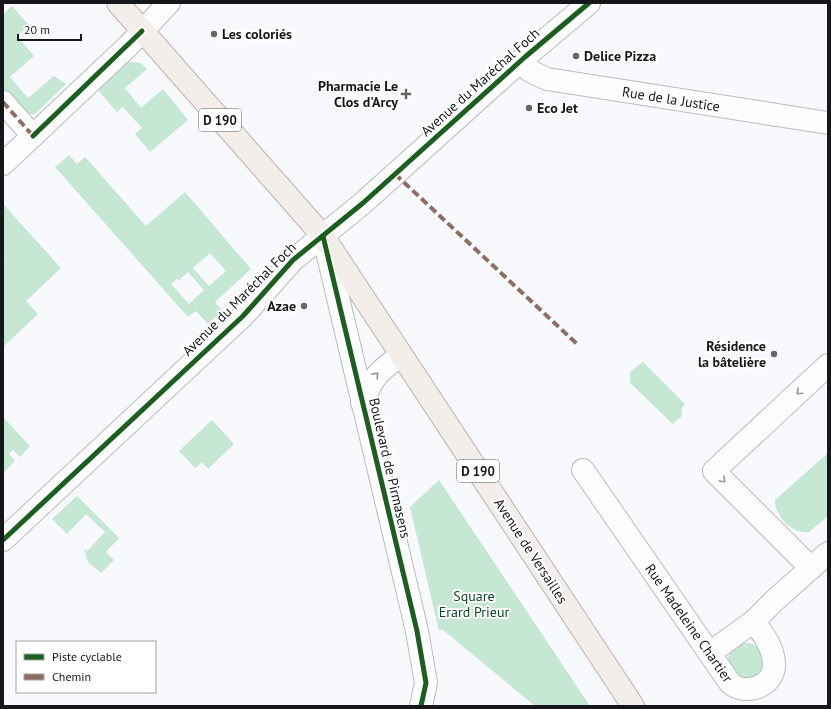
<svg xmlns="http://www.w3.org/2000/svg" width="831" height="709" font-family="'PT Sans',sans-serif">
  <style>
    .green { fill: #c5e7d3; fill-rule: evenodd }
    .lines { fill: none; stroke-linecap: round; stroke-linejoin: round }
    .minor-casing { stroke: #babbbf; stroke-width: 24 }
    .major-casing { stroke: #bdb3ae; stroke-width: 24 }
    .minor { stroke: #fefeff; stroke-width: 22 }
    .major { stroke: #f4eeea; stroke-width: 22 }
    .quiet { stroke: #8d6e63; stroke-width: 4; stroke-dasharray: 8 4; stroke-linecap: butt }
    .cycleway-casing { stroke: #fff; stroke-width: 8 }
    .cycleway { stroke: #1b5e20; stroke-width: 5 }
    .oneway { stroke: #959698 }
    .poi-dot { fill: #646669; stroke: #fff; stroke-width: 1.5 }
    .labels { text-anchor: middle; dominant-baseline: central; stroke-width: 4; stroke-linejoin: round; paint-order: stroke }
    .shield { fill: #fff; stroke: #5b5d5f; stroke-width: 1 }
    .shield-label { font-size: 13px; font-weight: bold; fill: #15171a }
    .poi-label { font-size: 14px; font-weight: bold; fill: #15171a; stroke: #fff; text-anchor: start }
    .street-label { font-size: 14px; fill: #15171a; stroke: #fff }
    .park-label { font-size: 14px; fill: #0b4828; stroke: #fff }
  </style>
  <rect width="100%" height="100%" fill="#f7f9fd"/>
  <!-- green -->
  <g class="green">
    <path d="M 12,6 L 29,25 L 17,36 L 34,56 L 10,77 L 28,98 L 54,76 L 66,84 L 35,114 L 20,114 L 3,95 L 3,14 Z"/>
    <path d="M 125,61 L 141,63 L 147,69 L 125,88 L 141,108 L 163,89 L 188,120 L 150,152 L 135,134 L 142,128 L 123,107 L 117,112 L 97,89 Z"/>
    <path d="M 69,155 L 77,164 L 85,157 L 146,226 L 185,192 L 251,269 L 215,302 L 222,311 L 208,324 L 196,311 L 188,317 L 55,167 ZM 210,253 L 226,271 L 209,286 L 193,268 ZM 188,272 L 204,290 L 189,304 L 171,284 L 177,279 L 179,280 Z"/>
    <path d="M 3,204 L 61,268 L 26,301 L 38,314 L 3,347 L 3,262 L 5,260 L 3,258 Z"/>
    <path d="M 643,362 L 685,404 L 682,408 L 682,416 L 673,424 L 630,383 L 630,372 Z"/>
    <path d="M 3,417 L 30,446 L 20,457 L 13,450 L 9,454 L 15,461 L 3,473 Z"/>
    <path d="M 212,420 L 234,444 L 208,469 L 202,462 L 195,468 L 179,451 Z"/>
    <path d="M 828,453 L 828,516 L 809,532 C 792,534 775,517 775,500 Z"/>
    <path d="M 439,480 L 590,706 L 535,706 L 442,629 L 439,631 L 410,507 Z"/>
    <path d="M 77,496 L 119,538 L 106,552 L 114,560 L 101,573 L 88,562 L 84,549 L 87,551 L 105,532 L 86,514 L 67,534 L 52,519 Z"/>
    <circle cx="746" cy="661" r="18"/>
  </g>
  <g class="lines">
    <!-- minor casing -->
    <g class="minor-casing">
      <g id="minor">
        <path d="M 519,62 L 530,71 L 547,79 L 828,123"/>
        <path d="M 3,102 L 33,136"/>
        <path d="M 3,164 L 128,46 L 169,3"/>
        <path d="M 324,239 L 417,631 L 426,683 L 421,706"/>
        <path d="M 362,403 C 374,375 377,373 401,355"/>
        <path d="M 583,470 L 730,683 C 745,696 774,687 774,665 C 774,648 763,634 754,621 L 775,600 L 828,553"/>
        <path d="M 3,540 L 243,316 L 293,260 L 363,203 L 525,57 L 589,3"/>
        <path d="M 811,568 L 714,471 L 828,365"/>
        <path d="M 710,653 L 754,621"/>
      </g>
    </g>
    <!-- major casing -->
    <g class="major-casing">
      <path id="major" d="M 118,3 L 323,236 L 633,706"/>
    </g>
    <!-- minor -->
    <use href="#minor" class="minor"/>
    <!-- major -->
    <use href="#major" class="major"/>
    <!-- quiet -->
    <g class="quiet">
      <path d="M 3,102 L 33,136"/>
      <path d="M 395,174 L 577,344"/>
    </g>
    <!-- cycleway casing -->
    <g class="cycleway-casing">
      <g id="cycleway">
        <path d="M 33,136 L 142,31"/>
        <path d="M 323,236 L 417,631 L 426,683 L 421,706"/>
        <path d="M 3,540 L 243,316 L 293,260 L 363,203 L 525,57 L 589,3"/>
      </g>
    </g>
    <!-- cycleway -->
    <use href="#cycleway" class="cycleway"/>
  </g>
  <!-- one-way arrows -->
  <defs><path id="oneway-chevron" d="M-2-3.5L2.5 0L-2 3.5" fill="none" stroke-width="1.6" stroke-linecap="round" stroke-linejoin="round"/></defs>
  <g class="oneway">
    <use href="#oneway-chevron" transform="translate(376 375) rotate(-48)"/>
    <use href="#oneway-chevron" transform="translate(799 392) rotate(137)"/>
    <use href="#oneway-chevron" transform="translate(723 480) rotate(45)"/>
  </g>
  <!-- markers -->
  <g class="poi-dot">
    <circle cx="214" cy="34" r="4"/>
    <circle cx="576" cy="56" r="4"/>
    <path d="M404 88h4v4h4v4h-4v4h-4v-4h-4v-4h4z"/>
    <circle cx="529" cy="108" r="4"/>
    <circle cx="304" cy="306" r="4"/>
    <circle cx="774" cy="354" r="4"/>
  </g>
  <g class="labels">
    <!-- shield labels -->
    <g class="shield">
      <rect x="199" y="109" width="42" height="22" rx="3"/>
      <rect x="457" y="460" width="42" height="22" rx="3"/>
    </g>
    <g class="shield-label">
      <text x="220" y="120">D 190</text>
      <text x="478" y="471">D 190</text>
    </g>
    <!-- poi labels -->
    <g class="poi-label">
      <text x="222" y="34">Les coloriés</text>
      <text x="584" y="56">Delice Pizza</text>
      <text x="398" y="86" text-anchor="end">Pharmacie Le<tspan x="398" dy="16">Clos d'Arcy</tspan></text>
      <text x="537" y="108">Eco Jet</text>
      <text x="296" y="306" text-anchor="end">Azae</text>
      <text x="766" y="346" text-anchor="end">Résidence<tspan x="766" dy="16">la bâtelière</tspan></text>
    </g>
    <!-- street labels -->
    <g class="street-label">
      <text transform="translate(480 82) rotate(-42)">Avenue du Maréchal Foch</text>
      <text transform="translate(671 99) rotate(9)">Rue de la Justice</text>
      <text transform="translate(239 299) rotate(-45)">Avenue du Maréchal Foch</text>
      <text transform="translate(390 468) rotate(77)">Boulevard de Pirmasens</text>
      <text transform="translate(531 551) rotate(57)">Avenue de Versailles</text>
      <text transform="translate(689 623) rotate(55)">Rue Madeleine Chartier</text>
    </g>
    <!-- park labels -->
    <g class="park-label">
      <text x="474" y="596">Square<tspan x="474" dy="16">Erard Prieur</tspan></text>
    </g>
  </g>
  <!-- border -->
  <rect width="831" height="709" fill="none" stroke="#15171a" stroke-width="8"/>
  <!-- legend -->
  <rect x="16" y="641" width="140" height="52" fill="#ffffff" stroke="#a1a2a3"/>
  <rect x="24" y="654" width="20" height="6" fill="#1b5e20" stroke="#a1a2a3"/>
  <text x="52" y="661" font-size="12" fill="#15171a">Piste cyclable</text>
  <rect x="24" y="674" width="20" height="6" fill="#8d6e63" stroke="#a1a2a3"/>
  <text x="52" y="681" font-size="12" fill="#15171a">Chemin</text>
  <!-- scale -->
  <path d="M18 34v6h63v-6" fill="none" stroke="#15171a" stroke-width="2"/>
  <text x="24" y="34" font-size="12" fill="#15171a" stroke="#ffffff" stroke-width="3" paint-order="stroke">20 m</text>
</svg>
